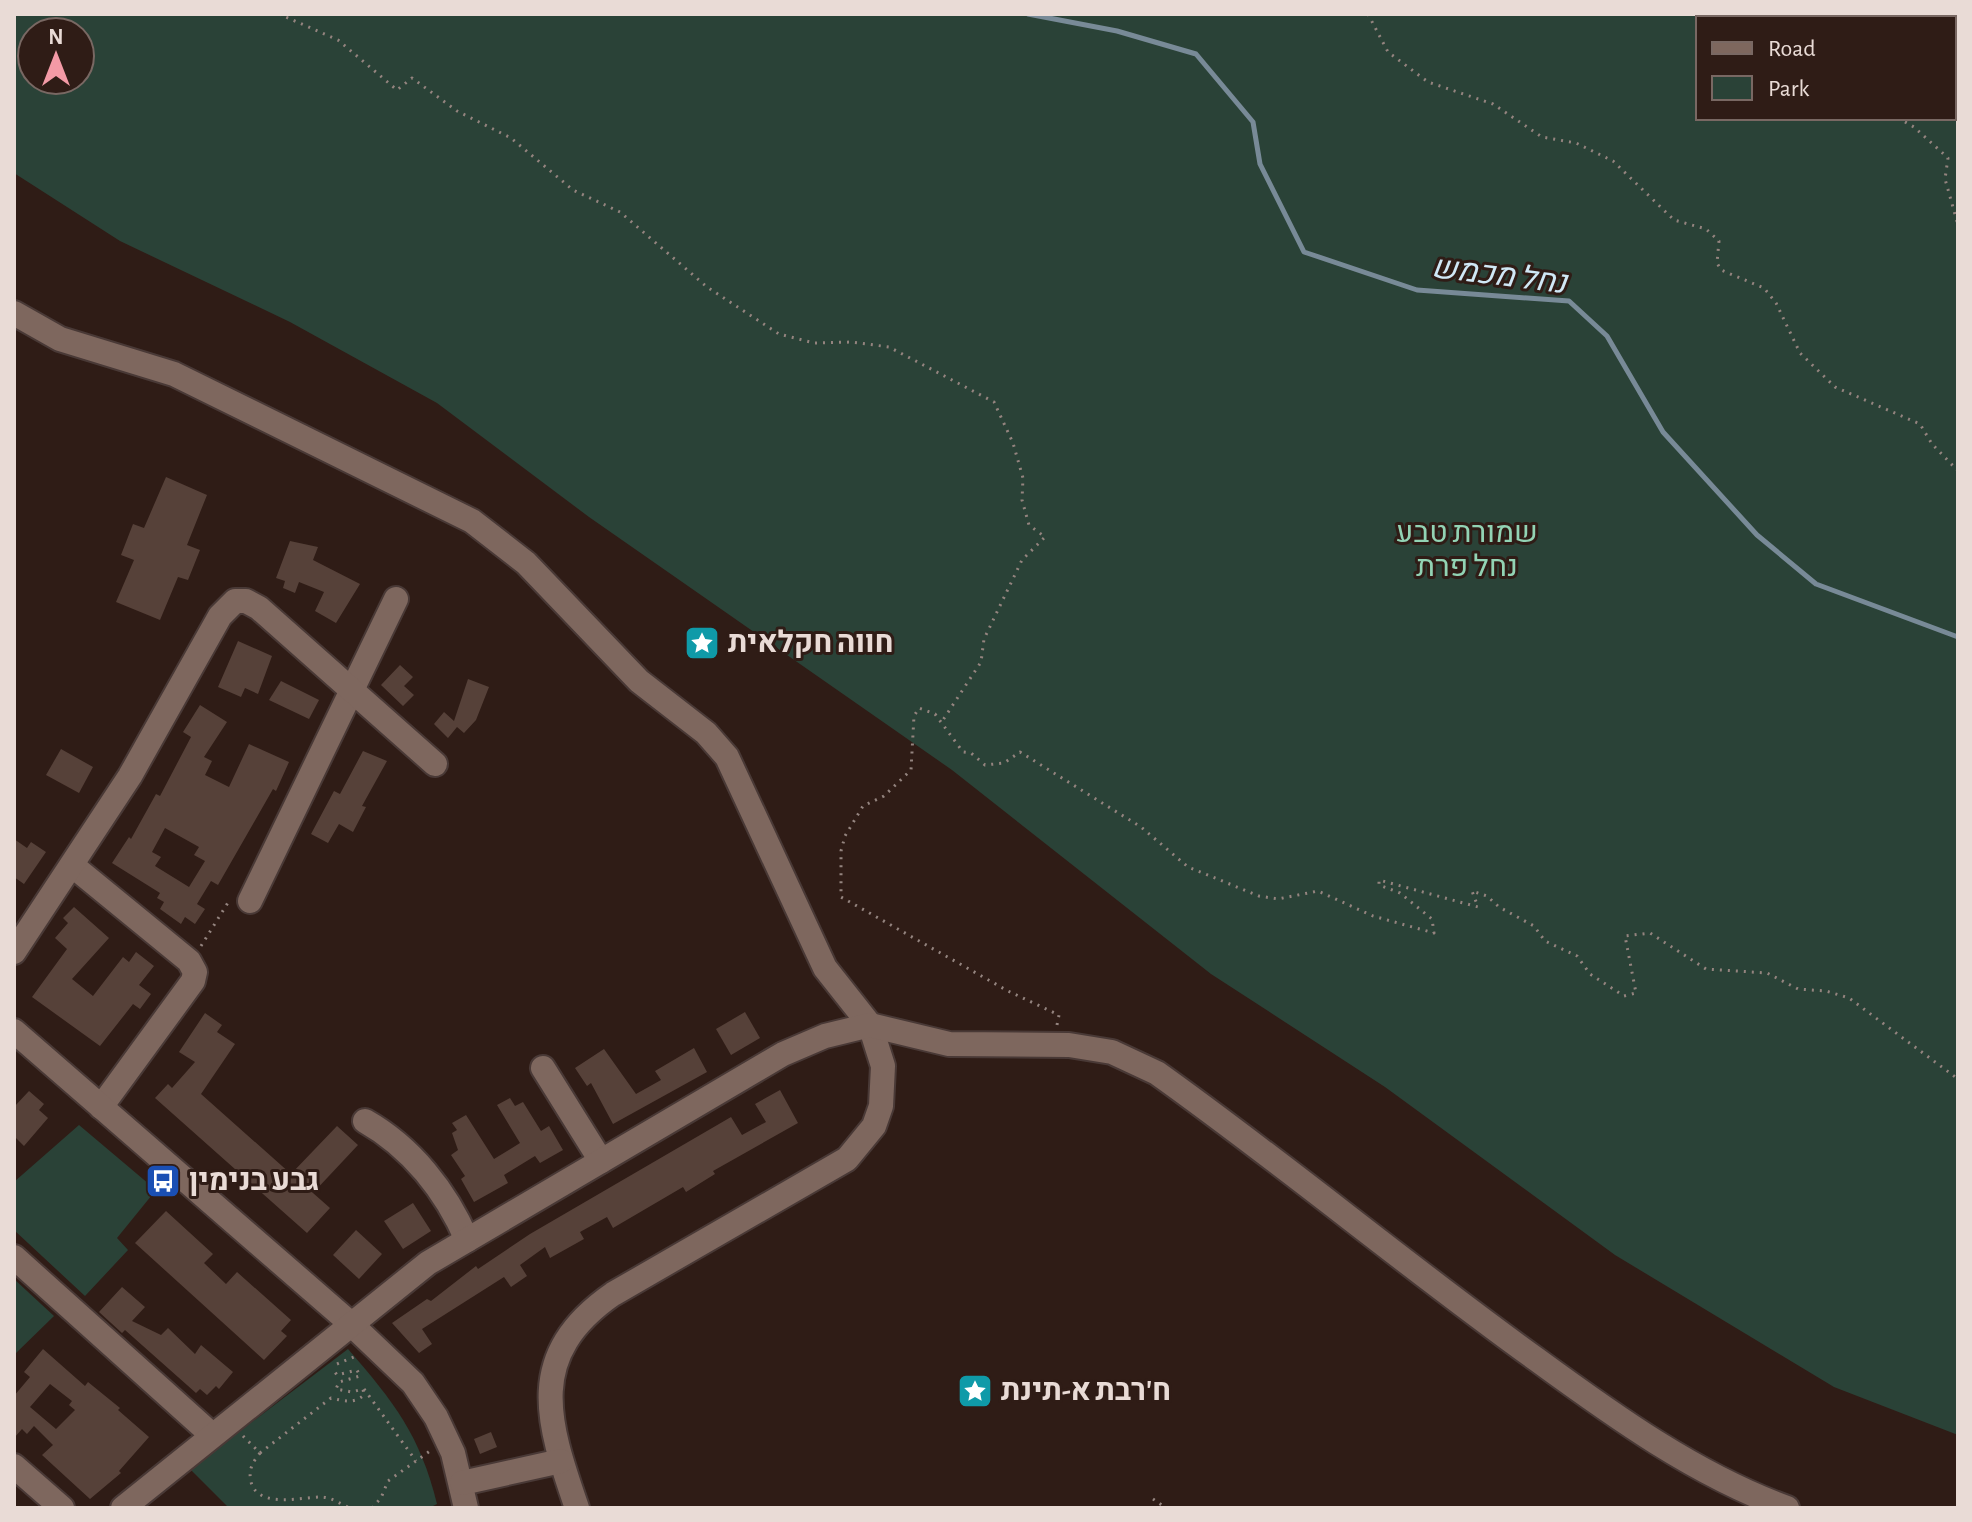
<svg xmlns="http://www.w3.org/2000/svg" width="1972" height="1522" font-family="'Alegreya Sans',Heebo,sans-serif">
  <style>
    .green { fill: #2a4237; fill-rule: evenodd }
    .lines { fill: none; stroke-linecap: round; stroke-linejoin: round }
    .stream { stroke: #788a97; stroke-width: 5 }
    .building { fill: #564139; fill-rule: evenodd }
    .minor-casing { stroke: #493936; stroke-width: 28 }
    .path { stroke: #94847f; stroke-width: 3; stroke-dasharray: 2 6; stroke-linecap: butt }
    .minor { stroke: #7e675e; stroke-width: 24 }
    .labels { text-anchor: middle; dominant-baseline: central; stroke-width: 6; stroke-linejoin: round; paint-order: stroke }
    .park-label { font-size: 30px; fill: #92d3b4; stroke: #2f1c16 }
    .poi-label { font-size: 30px; font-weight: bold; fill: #e9dbd6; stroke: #2f1c16; text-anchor: start }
    .water-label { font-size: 32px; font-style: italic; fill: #d0e8f6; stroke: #2f1c16 }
  </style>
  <rect width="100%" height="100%" fill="#2f1c16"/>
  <!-- green -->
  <g class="green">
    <path d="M 14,14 L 1958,14 L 1958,1435 L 1834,1387 L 1615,1255 L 1385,1087 L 1211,974 L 952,770 L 589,517 L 437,403 L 290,322 L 120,241 L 14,173 ZM 1698,18 L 1954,18 L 1954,118 L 1698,118 ZM 32,32 L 80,32 L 80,80 L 32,80 Z"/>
    <path d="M 79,1125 L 156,1190 L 117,1238 L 128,1250 L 85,1296 L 14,1230 L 14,1182 Z"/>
    <path d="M 14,1279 L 54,1316 L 14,1355 Z"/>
    <path d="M 348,1349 C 394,1402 420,1435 437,1504 L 429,1508 L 229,1508 L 190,1469 Z"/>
  </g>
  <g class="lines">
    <!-- stream -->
    <path class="stream" d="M 1028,14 L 1117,31 L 1196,54 L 1253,122 L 1260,164 L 1304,252 L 1417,290 L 1569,301 L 1607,336 L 1663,432 L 1757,535 L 1816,584 L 1958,637"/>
  </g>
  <!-- building -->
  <g class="building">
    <path d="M 166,477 L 207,495 L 187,545 L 200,550 L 188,580 L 178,577 L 160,620 L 116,602 L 134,560 L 121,555 L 133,524 L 144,528 Z"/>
    <path d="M 290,541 L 318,547 L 313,560 L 360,584 L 336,623 L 315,611 L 324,592 L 299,582 L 295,593 L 283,588 L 285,581 L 276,578 Z"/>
    <path d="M 238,641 L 272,656 L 258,694 L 245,688 L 241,697 L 218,687 Z"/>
    <path d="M 400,665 L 413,677 L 404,686 L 414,695 L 403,706 L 381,685 Z"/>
    <path d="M 468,679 L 489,687 L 476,720 L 464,733 L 457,727 L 448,738 L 434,724 L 444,712 L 454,721 Z"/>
    <path d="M 281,681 L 319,700 L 309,719 L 269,700 Z"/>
    <path d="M 200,705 L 227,722 L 204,757 L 212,761 L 205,775 L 229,787 L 249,744 L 289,762 L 276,791 L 273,789 L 218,885 L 211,881 L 197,904 L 205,909 L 195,924 L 185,917 L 181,924 L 160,909 L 164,902 L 157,898 L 160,893 L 112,863 L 129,837 L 131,839 L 156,794 L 160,796 L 191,737 L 183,732 ZM 165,828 L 199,847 L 194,855 L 205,861 L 189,887 L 155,866 L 161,857 L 152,852 Z"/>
    <path d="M 61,749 L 93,767 L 79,793 L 46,775 Z"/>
    <path d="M 363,751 L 387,761 L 362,806 L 366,807 L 353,832 L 339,824 L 328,843 L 311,834 L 334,791 L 340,794 Z"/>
    <path d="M 14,839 L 27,848 L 31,842 L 46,852 L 24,884 L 14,877 Z"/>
    <path d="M 74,907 L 109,938 L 72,979 L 93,996 L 123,957 L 129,962 L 136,952 L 154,966 L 139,985 L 151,994 L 140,1009 L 133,1004 L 100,1046 L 32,997 L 67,949 L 55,938 L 68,923 L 63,918 Z"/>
    <path d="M 745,1012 L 760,1038 L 731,1055 L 716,1029 Z"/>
    <path d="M 205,1013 L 222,1025 L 217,1032 L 235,1044 L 201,1094 L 291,1174 L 337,1126 L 358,1145 L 313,1193 L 330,1208 L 307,1233 L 155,1098 L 168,1084 L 172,1088 L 195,1062 L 179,1052 Z"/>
    <path d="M 694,1048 L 707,1072 L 613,1124 L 591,1083 L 587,1086 L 575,1068 L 604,1049 L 636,1094 L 661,1080 L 655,1071 Z"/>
    <path d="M 780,1090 L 798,1123 L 713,1171 L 715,1174 L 686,1192 L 683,1187 L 613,1228 L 607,1217 L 580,1232 L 584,1239 L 550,1258 L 545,1247 L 520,1265 L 527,1276 L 511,1287 L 504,1277 L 422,1329 L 432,1344 L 419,1353 L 392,1323 L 427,1299 L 431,1301 L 476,1266 L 478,1269 L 530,1234 L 731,1117 L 742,1135 L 766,1122 L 755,1104 Z"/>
    <path d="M 29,1091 L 44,1104 L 39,1110 L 48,1118 L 24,1146 L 14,1136 L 14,1107 Z"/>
    <path d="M 510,1098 L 515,1106 L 523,1102 L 541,1131 L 549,1126 L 563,1150 L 540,1163 L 535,1156 L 504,1175 L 508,1183 L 474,1202 L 461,1179 L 465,1176 L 451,1155 L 458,1150 L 452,1133 L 457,1130 L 452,1123 L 466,1115 L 494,1159 L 520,1143 L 497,1105 Z"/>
    <path d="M 413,1203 L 431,1231 L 403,1249 L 384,1221 Z"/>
    <path d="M 166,1211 L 213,1254 L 204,1263 L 226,1284 L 237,1272 L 291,1320 L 281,1331 L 287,1336 L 264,1360 L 135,1243 Z"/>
    <path d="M 356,1230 L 382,1254 L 359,1279 L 333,1255 Z"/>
    <path d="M 122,1287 L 145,1307 L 132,1321 L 161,1335 L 168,1328 L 195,1354 L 201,1345 L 233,1372 L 219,1389 L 216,1386 L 207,1395 L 200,1389 L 196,1393 L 125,1330 L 122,1333 L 99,1312 Z"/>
    <path d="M 43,1349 L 85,1386 L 88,1382 L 120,1408 L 118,1410 L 149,1437 L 119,1471 L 121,1473 L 90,1499 L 42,1455 L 53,1445 L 34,1426 L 27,1434 L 22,1429 L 14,1438 L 14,1396 L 30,1377 L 24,1372 ZM 50,1384 L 72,1401 L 69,1405 L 75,1410 L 56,1429 L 30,1407 Z"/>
    <path d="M 491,1432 L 497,1447 L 480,1454 L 474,1439 Z"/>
  </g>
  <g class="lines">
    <!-- minor casing -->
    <g class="minor-casing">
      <g id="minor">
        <path d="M 14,313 L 60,339 L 174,374 L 472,521 L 526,563 L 639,681 L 706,733 L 727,757 L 825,968 L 870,1025 L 883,1066 L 881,1106 L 874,1126 L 847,1159 L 613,1294 C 525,1355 547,1421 577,1508"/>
        <path d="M 73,866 L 189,961 L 195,972 L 193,981 L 101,1107"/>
        <path d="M 250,901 L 396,599"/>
        <path d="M 14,952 L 130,776 L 220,616 L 235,601 L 246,601 L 259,608 L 435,764"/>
        <path d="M 14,1031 L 350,1323 L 413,1383 L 436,1417 L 453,1453 L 466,1508"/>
        <path d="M 543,1068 L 601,1161"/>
        <path d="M 365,1121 C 411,1147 446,1191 467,1240"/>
        <path d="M 14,1257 L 212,1435"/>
        <path d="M 14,1466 L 62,1508"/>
        <path d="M 462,1483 L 561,1461"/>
        <path d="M 123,1508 L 428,1263 L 783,1054 L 825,1036 L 870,1025 L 949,1044 L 1069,1045 L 1112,1052 L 1157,1073 C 1286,1165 1408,1267 1536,1359 C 1614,1416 1696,1475 1787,1508"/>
      </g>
    </g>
    <!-- path -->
    <g class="path">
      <path d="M 279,14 L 338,40 L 397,90 L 412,78 L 457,111 L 511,138 L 573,190 L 620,212 L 707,287 L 779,334 L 814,343 L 852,342 L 889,347 L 994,402 L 1013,443 L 1023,478 L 1022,500 L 1029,525 L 1045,537 L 1022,560 L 984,639 L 981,662 L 941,723"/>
      <path d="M 1368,14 L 1388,52 L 1428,82 L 1493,104 L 1542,137 L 1576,143 L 1613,161 L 1674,220 L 1706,229 L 1719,241 L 1717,263 L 1721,270 L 1764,288 L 1776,303 L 1800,353 L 1835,387 L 1920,424 L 1932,444 L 1958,471"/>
      <path d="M 1799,14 L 1800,18"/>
      <path d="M 1898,118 L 1914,127 L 1948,158 L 1945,179 L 1958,225"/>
      <path d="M 201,946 L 229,901"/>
      <path d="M 1057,1025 L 1059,1015 L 1008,991 L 841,897 L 841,851 L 845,836 L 863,806 L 884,796 L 911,770 L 914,716 L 919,708 L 935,714 L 963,752 L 971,753 L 985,765 L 1004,763 L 1020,752 L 1141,827 L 1188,867 L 1259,896 L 1278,899 L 1318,891 L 1373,916 L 1434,933 L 1432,919 L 1400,893 L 1379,885 L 1379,880 L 1478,907 L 1472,891 L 1487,896 L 1499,907 L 1534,926 L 1545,941 L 1577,956 L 1590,974 L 1624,996 L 1636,993 L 1625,936 L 1650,933 L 1706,969 L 1767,973 L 1798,989 L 1826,991 L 1849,998 L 1958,1079"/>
      <path d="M 337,1364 L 356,1356"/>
      <path d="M 364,1389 L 416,1461"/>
      <path d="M 243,1436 L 260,1453 L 331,1398 C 344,1401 354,1404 364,1395 L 363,1389 L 352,1392 L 336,1389 L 339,1382 L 360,1376 L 357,1370 L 337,1375 L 332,1368"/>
      <path d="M 260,1453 C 253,1462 248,1469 251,1482 C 258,1509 302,1497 321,1497 C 332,1497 341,1505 351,1508"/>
      <path d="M 1153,1499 L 1166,1508"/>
      <path d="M 372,1508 L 381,1498 L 388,1481 L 430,1451"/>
    </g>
    <!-- minor -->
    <use href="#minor" class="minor"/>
  </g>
  <!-- icons -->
  <defs>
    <g id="sight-square" transform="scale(1.8)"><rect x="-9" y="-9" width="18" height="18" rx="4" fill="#0f9aa8" stroke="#2f1c16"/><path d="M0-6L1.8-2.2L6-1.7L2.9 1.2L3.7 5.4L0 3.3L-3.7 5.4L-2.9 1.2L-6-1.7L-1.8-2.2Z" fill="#fff"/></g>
    <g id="bus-square" transform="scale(1.8)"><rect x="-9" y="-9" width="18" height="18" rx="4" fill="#1a4fb4" stroke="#2f1c16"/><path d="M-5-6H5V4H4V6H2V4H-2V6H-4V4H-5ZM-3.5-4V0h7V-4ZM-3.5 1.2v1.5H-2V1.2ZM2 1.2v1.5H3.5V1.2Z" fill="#fff"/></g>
  </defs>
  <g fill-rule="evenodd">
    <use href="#sight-square" x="702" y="643"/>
    <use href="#bus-square" x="163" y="1181"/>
    <use href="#sight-square" x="975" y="1391"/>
  </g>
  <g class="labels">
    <!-- park labels -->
    <g class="park-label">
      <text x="1467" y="533">שמורת טבע<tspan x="1467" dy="34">נחל פרת</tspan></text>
    </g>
    <!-- poi labels -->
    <g class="poi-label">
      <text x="728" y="643">חווה חקלאית</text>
      <text x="189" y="1181">גבע בנימין</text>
      <text x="1001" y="1391">ח'רבת א-תינת</text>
    </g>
    <!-- water labels -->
    <g class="water-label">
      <text transform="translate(1499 275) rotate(7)">נחל מכמש</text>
    </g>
  </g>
  <!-- border -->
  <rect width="1972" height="1522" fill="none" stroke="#e9dbd6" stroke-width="32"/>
  <!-- legend -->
  <rect x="1696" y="16" width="260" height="104" fill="#2f1c16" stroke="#796863" stroke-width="2"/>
  <rect x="1712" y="42" width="40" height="12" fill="#7e675e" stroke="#796863" stroke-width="2"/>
  <text x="1768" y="56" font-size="24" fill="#e9dbd6">Road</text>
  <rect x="1712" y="76" width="40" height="24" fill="#2a4237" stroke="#796863" stroke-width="2"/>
  <text x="1768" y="96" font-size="24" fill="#e9dbd6">Park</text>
  <!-- north arrow -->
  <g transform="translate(56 56)"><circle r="38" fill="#2f1c16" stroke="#796863" stroke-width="2"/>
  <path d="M0-6L14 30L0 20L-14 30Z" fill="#f49aa6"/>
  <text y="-12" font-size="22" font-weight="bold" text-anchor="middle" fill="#e9dbd6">N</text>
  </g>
</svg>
